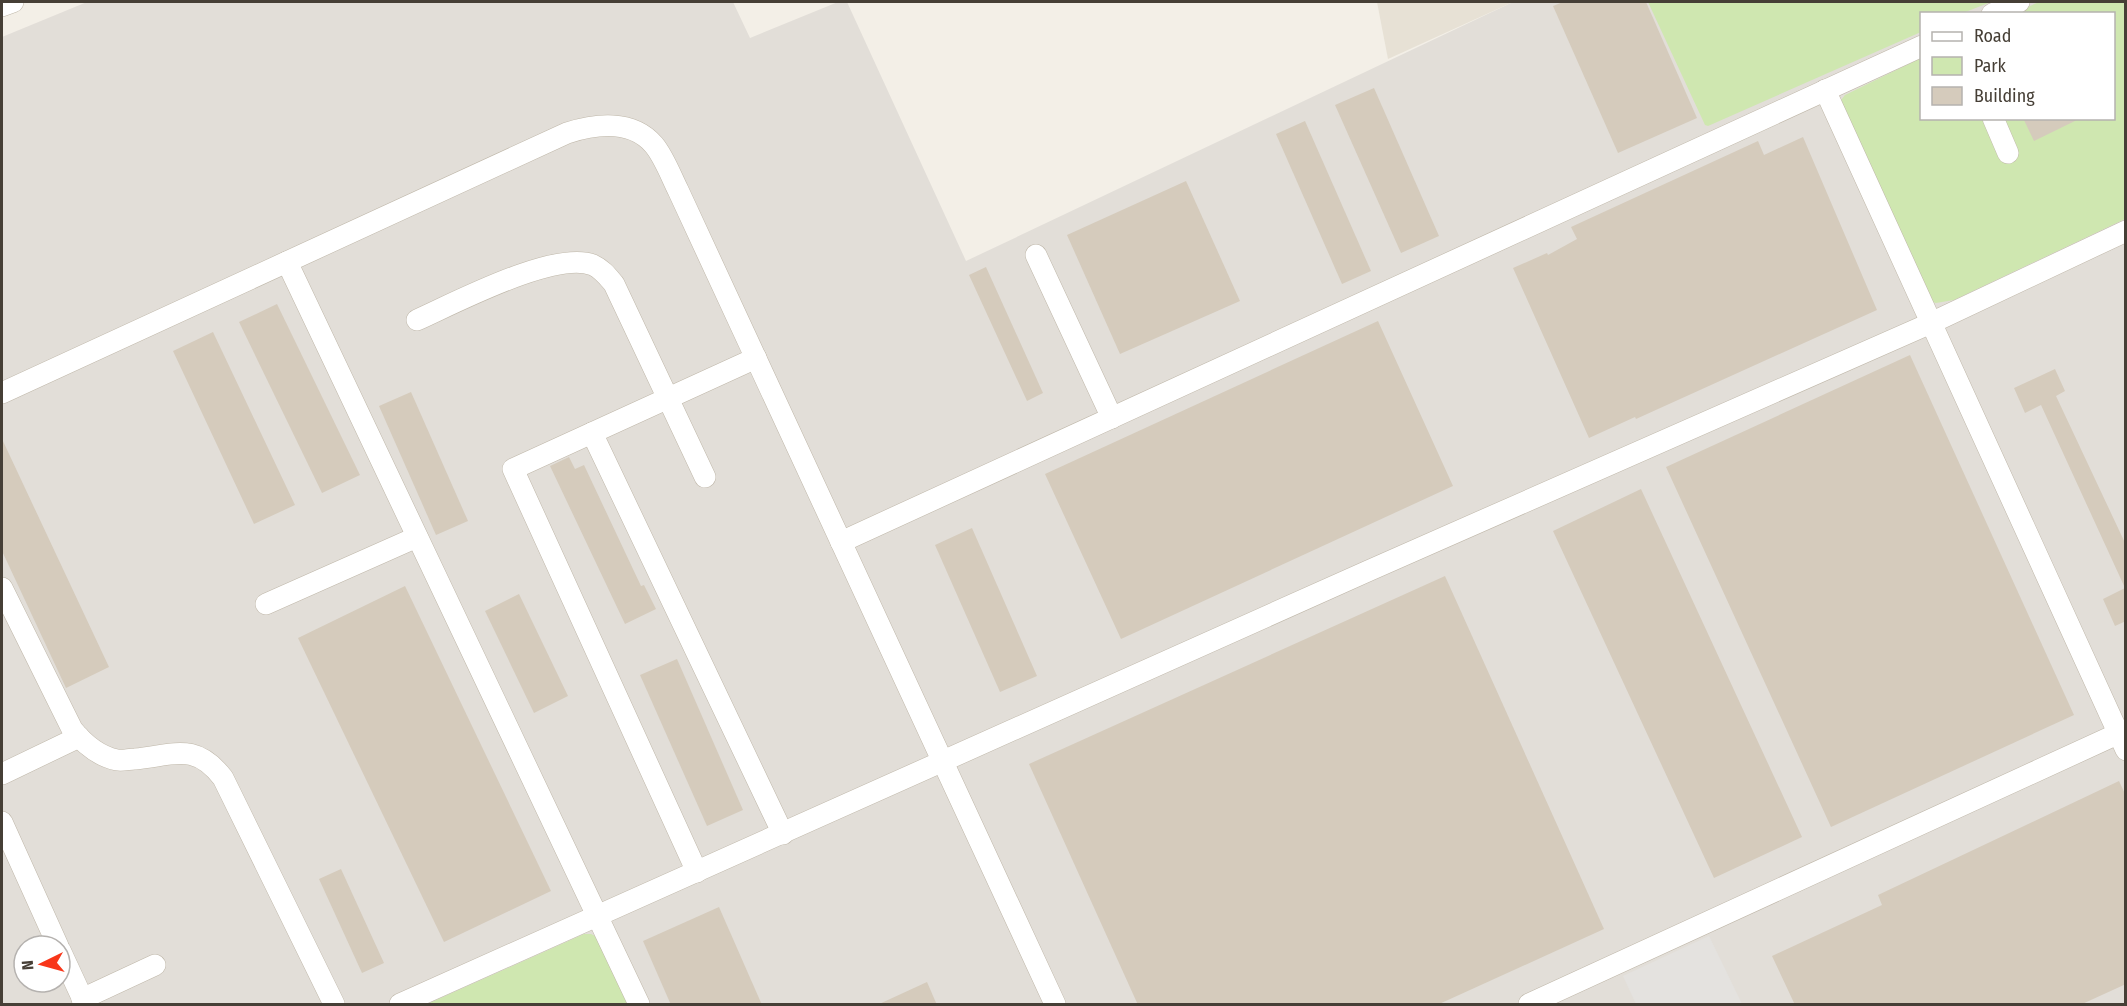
<svg xmlns="http://www.w3.org/2000/svg" width="2127" height="1006" font-family="'Fira Sans Condensed',sans-serif">
  <style>
    .residential { fill: #e7e1d5 }
    .industrial { fill: #e2ded8; fill-rule: evenodd }
    .green { fill: #cfe7b0 }
    .parking { fill: #e4e2df }
    .building { fill: #d5cbbc }
    .lines { fill: none; stroke-linecap: round; stroke-linejoin: round }
    .minor-casing { stroke: #bfb7a9; stroke-width: 22 }
    .minor { stroke: #fff; stroke-width: 21 }
  </style>
  <rect width="100%" height="100%" fill="#f3efe7"/>
  <!-- residential -->
  <path class="residential" d="M 1377,2 L 1513,2 L 1388,59 Z"/>
  <!-- industrial -->
  <path class="industrial" d="M 87,2 L 733,2 L 750,38 L 838,2 L 847,2 L 966,261 L 1513,2 L 2125,2 L 2125,1004 L 2,1004 L 2,37 ZM 1922,14 L 2114,14 L 2114,118 L 1922,118 ZM 24,946 L 60,946 L 60,982 L 24,982 Z"/>
  <!-- green -->
  <g class="green">
    <path d="M 1648,2 L 1991,2 L 1963,13 L 1922,14 L 1921,32 L 1708,126 L 1705,125 Z"/>
    <path d="M 2039,2 L 2125,2 L 2125,219 L 1954,300 L 1936,303 L 1929,301 L 1841,106 L 1841,100 L 1845,95 L 1921,58 L 1922,118 L 2114,118 L 2114,14 L 2014,13 Z"/>
    <path d="M 584,934 L 591,934 L 601,939 L 632,1004 L 427,1004 Z"/>
  </g>
  <!-- parking -->
  <path class="parking" d="M 1709,936 L 1742,1004 L 1636,1004 L 1623,976 Z"/>
  <!-- building -->
  <g class="building">
    <path d="M 1563,2 L 1646,2 L 1697,118 L 1618,153 L 1553,6 Z"/>
    <path d="M 1374,88 L 1439,236 L 1401,253 L 1335,105 Z"/>
    <path d="M 2023,118 L 2081,118 L 2034,141 Z"/>
    <path d="M 1305,121 L 1371,271 L 1342,284 L 1276,134 Z"/>
    <path d="M 1803,137 L 1877,310 L 1636,419 L 1635,417 L 1589,438 L 1513,268 L 1547,253 L 1548,255 L 1577,239 L 1571,227 L 1758,141 L 1764,155 Z"/>
    <path d="M 1186,181 L 1240,301 L 1120,354 L 1067,235 Z"/>
    <path d="M 986,267 L 1043,393 L 1027,401 L 969,275 Z"/>
    <path d="M 277,304 L 360,475 L 322,493 L 239,322 Z"/>
    <path d="M 1378,321 L 1453,486 L 1121,639 L 1045,474 Z"/>
    <path d="M 213,332 L 295,505 L 254,524 L 173,351 Z"/>
    <path d="M 1910,355 L 2074,715 L 1831,827 L 1666,467 Z"/>
    <path d="M 2055,369 L 2065,391 L 2056,396 L 2126,545 L 2126,621 L 2115,626 L 2103,599 L 2125,588 L 2041,405 L 2025,413 L 2014,388 Z"/>
    <path d="M 411,392 L 468,521 L 436,535 L 379,406 Z"/>
    <path d="M 2,439 L 109,667 L 66,688 L 2,551 Z"/>
    <path d="M 569,457 L 575,469 L 584,465 L 641,586 L 644,585 L 656,609 L 625,624 L 550,466 Z"/>
    <path d="M 1641,489 L 1802,837 L 1714,878 L 1553,531 Z"/>
    <path d="M 972,528 L 1037,676 L 1000,692 L 935,545 Z"/>
    <path d="M 1445,576 L 1604,929 L 1437,1005 L 1138,1005 L 1029,764 Z"/>
    <path d="M 405,586 L 551,891 L 444,942 L 298,638 Z"/>
    <path d="M 519,594 L 568,696 L 534,713 L 485,611 Z"/>
    <path d="M 677,659 L 743,810 L 707,826 L 640,675 Z"/>
    <path d="M 2119,781 L 2126,796 L 2126,984 L 2080,1005 L 1795,1005 L 1772,956 L 1882,905 L 1878,895 Z"/>
    <path d="M 341,869 L 384,963 L 362,973 L 319,879 Z"/>
    <path d="M 719,907 L 762,1005 L 671,1005 L 643,941 Z"/>
    <path d="M 927,982 L 937,1005 L 877,1005 Z"/>
  </g>
  <g class="lines">
    <!-- minor casing -->
    <g class="minor-casing">
      <g id="minor">
        <path d="M 2,6 L 13,2"/>
        <path d="M 1992,14 L 2019,2"/>
        <path d="M 1825,90 L 2126,750"/>
        <path d="M 1993,118 L 2008,153"/>
        <path d="M 1036,255 L 1112,418"/>
        <path d="M 287,262 L 639,1004"/>
        <path d="M 417,320 C 455,303 555,250 593,265 C 602,269 608,277 614,284 L 705,477"/>
        <path d="M 2,393 L 567,133 C 595,124 632,119 654,145 C 664,157 671,176 678,190 L 1055,1004"/>
        <path d="M 592,433 L 783,834"/>
        <path d="M 841,542 L 1922,46"/>
        <path d="M 2,588 L 72,729 C 84,744 98,756 117,760 C 123,761 129,759 135,759 C 175,755 195,742 223,778 L 334,1004"/>
        <path d="M 266,604 L 417,537"/>
        <path d="M 2,774 L 79,737"/>
        <path d="M 2,822 L 58,946"/>
        <path d="M 697,872 L 513,469 L 756,358"/>
        <path d="M 60,950 L 85,1004"/>
        <path d="M 82,999 L 155,965"/>
        <path d="M 400,1004 L 1368,571 L 1931,323 L 2126,231"/>
        <path d="M 1529,1004 L 2126,730"/>
      </g>
    </g>
    <!-- minor -->
    <use href="#minor" class="minor"/>
  </g>
  <!-- border -->
  <rect width="2127" height="1006" fill="none" stroke="#463f36" stroke-width="6"/>
  <!-- legend -->
  <rect x="1920" y="12" width="195" height="108" fill="#ffffff" stroke="#b5b2af" stroke-width="1.5"/>
  <rect x="1932" y="32" width="30" height="9" fill="#ffffff" stroke="#b5b2af" stroke-width="1.5"/>
  <text x="1974" y="42" font-size="18" fill="#463f36">Road</text>
  <rect x="1932" y="57" width="30" height="18" fill="#cfe7b0" stroke="#b5b2af" stroke-width="1.5"/>
  <text x="1974" y="72" font-size="18" fill="#463f36">Park</text>
  <rect x="1932" y="87" width="30" height="18" fill="#d5cbbc" stroke="#b5b2af" stroke-width="1.5"/>
  <text x="1974" y="102" font-size="18" fill="#463f36">Building</text>
  <!-- north arrow -->
  <g transform="translate(42 964) rotate(265)"><circle r="28" fill="#ffffff" stroke="#b5b2af" stroke-width="1.5"/>
  <path d="M0-4.5L10 22L0 15L-10 22Z" fill="#f83619"/>
  <text y="-9" font-size="16" font-weight="bold" text-anchor="middle" fill="#463f36">N</text>
  </g>
</svg>
